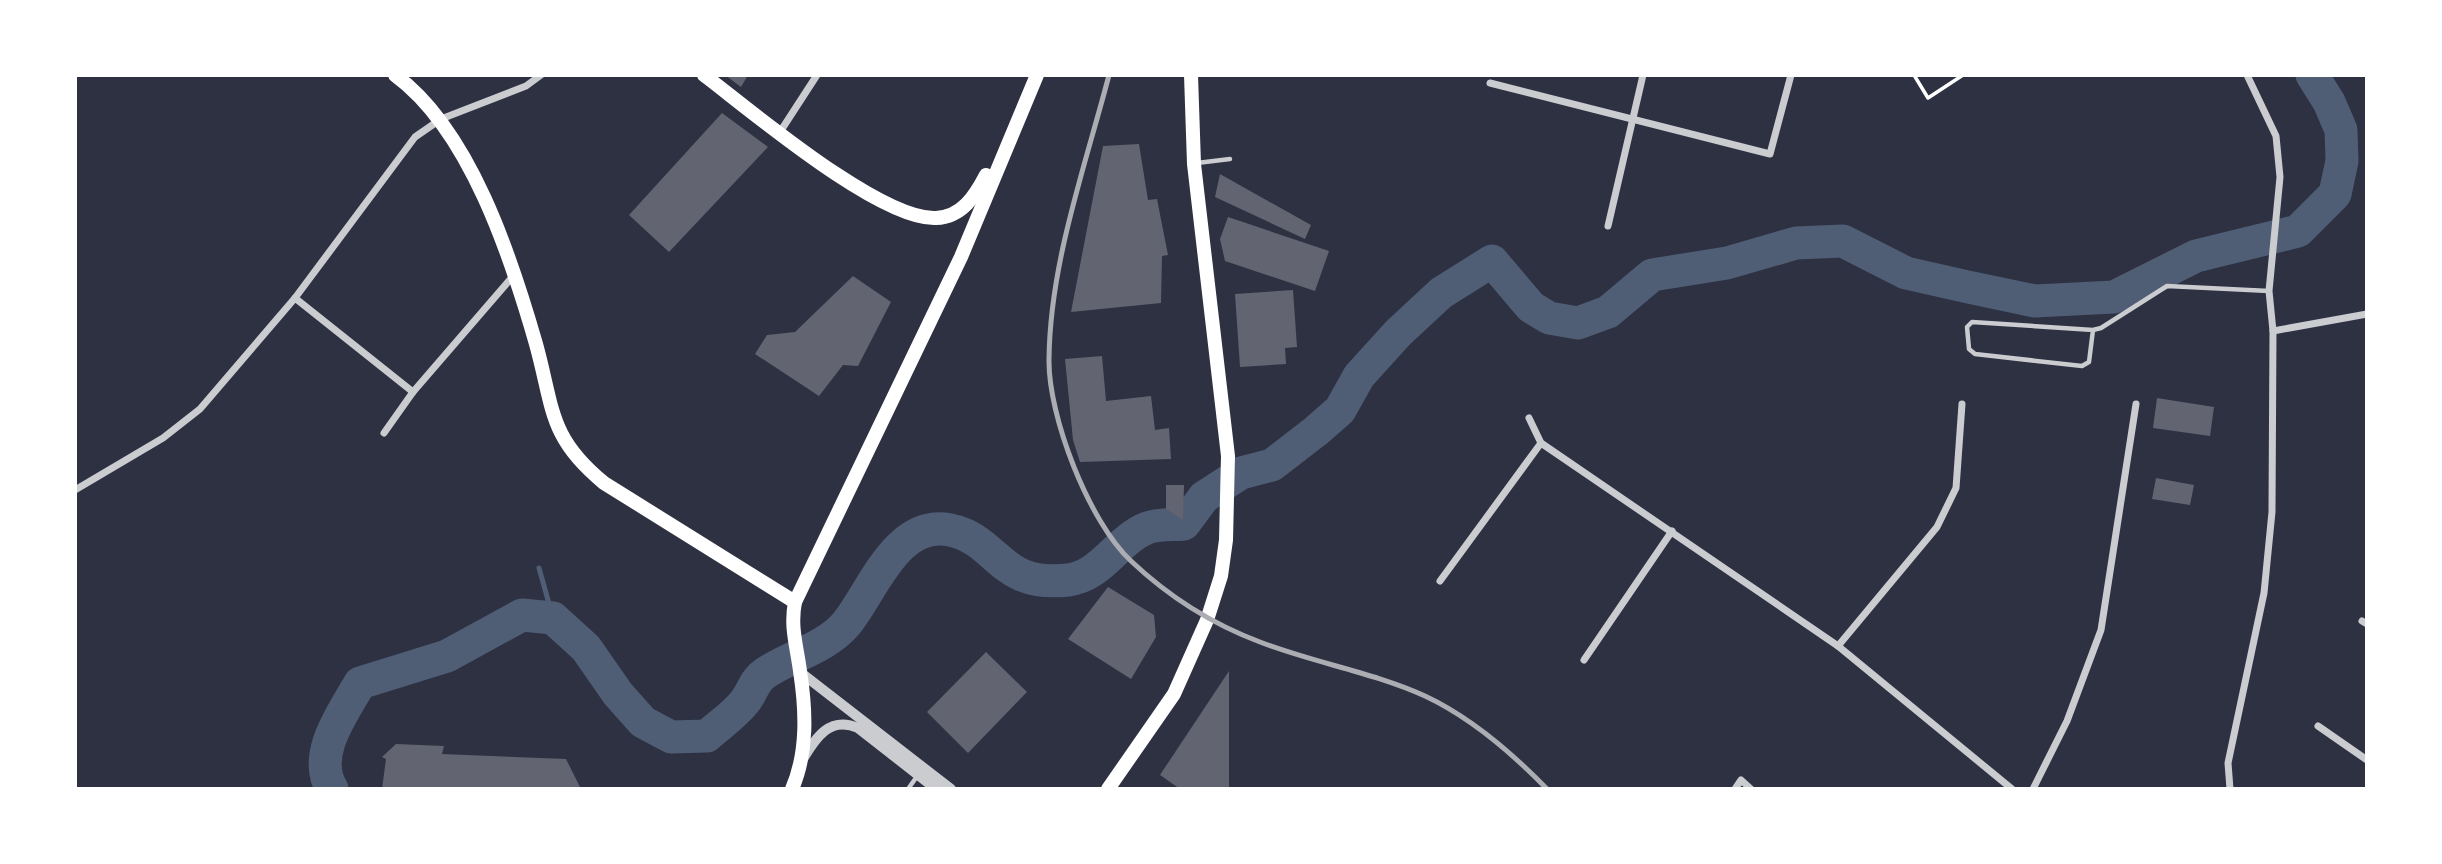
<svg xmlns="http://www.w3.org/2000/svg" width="2442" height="864" font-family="Montserrat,sans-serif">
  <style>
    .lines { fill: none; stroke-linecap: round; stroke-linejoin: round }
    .stream { stroke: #4f5d75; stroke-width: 5 }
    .river { stroke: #4f5d75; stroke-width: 33 }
    .building { fill: #626471 }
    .path { stroke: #fff; stroke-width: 3.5 }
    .service { stroke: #caccd0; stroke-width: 4.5 }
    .minor { stroke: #caccd0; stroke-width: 7 }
    .tertiary { stroke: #caccd0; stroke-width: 10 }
    .primary { stroke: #fff; stroke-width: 14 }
    .rail { stroke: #abadb3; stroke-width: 5 }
  </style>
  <rect width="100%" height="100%" fill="#2d3142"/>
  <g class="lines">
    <!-- stream -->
    <path class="stream" d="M 539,568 L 553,618"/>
    <!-- river -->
    <path class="river" d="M 332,789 C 311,755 343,713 360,683 L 447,656 L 522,615 L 553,618 L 586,648 L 618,694 L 643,722 L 671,737 L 707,736 C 719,725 736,714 746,700 C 752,692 755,680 764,674 C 788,657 826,648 846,624 C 872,593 896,519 950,530 C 999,540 998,588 1068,580 C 1102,576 1117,540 1147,528 C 1157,524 1173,525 1184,524 L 1204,497 L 1241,473 L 1272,465 L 1316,431 L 1340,410 L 1359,376 L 1398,333 L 1441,293 L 1492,261 L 1531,307 L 1549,318 L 1578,323 L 1608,312 L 1652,275 L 1727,263 L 1796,243 L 1843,241 L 1906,273 L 1968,287 L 2035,301 L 2114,297 L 2196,256 L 2298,231 L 2335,194 L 2342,161 L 2341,130 L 2329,102 L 2312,75"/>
  </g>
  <!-- building -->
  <g class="building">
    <path d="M 725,75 L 748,75 L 741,87 Z"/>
    <path d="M 722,113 L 768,147 L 669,252 L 629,215 Z"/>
    <path d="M 1139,144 L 1148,200 L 1157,199 L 1168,255 L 1162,256 L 1161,303 L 1071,312 L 1103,146 Z"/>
    <path d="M 1220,174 L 1311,225 L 1305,239 L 1215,197 Z"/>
    <path d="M 1228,217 L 1329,251 L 1315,291 L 1225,261 L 1220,239 Z"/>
    <path d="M 853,276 L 891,302 L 858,366 L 843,365 L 819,396 L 755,354 L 767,335 L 795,332 Z"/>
    <path d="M 1293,290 L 1297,347 L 1285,348 L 1286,364 L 1240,367 L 1235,294 Z"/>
    <path d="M 1102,356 L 1106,401 L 1151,396 L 1155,430 L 1169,428 L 1171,459 L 1080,462 L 1073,440 L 1065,359 Z"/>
    <path d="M 2157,398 L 2214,407 L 2210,436 L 2153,428 Z"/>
    <path d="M 2156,478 L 2194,485 L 2190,505 L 2152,499 Z"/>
    <path d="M 1166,485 L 1184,485 L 1183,520 L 1166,509 Z"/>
    <path d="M 1108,587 L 1154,615 L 1156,637 L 1131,679 L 1068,639 Z"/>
    <path d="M 986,652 L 1027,692 L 968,753 L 927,712 Z"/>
    <path d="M 1229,671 L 1229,789 L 1180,789 L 1160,775 Z"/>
    <path d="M 396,744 L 444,746 L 442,754 L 566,759 L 581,789 L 382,789 L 386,759 L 382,757 Z"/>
  </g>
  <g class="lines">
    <!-- path -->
    <path class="path" d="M 1914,75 L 1928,98 L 1963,75"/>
    <!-- service -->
    <g class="service">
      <path d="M 1197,163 L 1230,159"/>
      <path d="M 2093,330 L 2089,362 L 2082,366 L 1975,354 L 1969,349 L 1967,327 L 1972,322 L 2093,330 L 2101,328 L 2167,286 L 2269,291"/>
      <path d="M 908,789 L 918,775"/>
    </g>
    <!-- minor -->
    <g class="minor">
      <path d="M 1490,83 L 1770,154 L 1791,75"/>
      <path d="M 780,132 L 817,75"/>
      <path d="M 1608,226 L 1643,75"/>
      <path d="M 295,298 L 413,392"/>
      <path d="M 2273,331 L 2367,314"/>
      <path d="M 1529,418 L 1541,443 L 1838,646 L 2012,789"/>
      <path d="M 384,433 L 413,392 L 514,275"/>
      <path d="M 75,490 L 163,438 L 200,409 L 295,298 L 415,137 L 441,119 L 526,86 L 541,75"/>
      <path d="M 1440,581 L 1541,443"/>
      <path d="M 2362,621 L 2367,624"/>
      <path d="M 1838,646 L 1937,527 L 1956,488 L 1962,404"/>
      <path d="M 1584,660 L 1672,531"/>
      <path d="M 2318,726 L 2367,760"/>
      <path d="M 1735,789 L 1741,780 L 1751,789"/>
      <path d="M 2033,789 L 2067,721 L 2101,630 L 2136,404"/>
      <path d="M 2230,789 L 2228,763 L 2264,593 L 2272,512 L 2273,331 L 2269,291 L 2280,177 L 2276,136 L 2247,75"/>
    </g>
    <!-- tertiary -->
    <g class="tertiary">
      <path d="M 800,672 L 951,789"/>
      <path d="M 803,759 C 816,737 830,716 858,728 L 936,789"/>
    </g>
    <!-- primary -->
    <g class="primary">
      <path d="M 395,75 C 470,130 511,257 536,344 C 554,409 548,437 604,483 L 795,602"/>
      <path d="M 704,75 C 750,110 881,221 936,218 C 962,217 975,196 986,175"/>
      <path d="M 792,789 C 808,752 806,710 800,671 C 797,647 790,627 795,602 L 961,257 L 1037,75"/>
      <path d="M 1108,789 L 1174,694 L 1207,620 L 1221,576 L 1226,540 L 1228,456 L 1194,164 L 1191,75"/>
    </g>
    <!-- rail -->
    <path class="rail" d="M 1109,75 C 1085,167 1050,263 1049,359 C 1048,416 1089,522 1131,561 C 1168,596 1212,624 1260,642 C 1314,663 1372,672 1425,696 C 1470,717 1513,754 1547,789"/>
  </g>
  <!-- border -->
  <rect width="2442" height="864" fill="none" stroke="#ffffff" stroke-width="154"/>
</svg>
